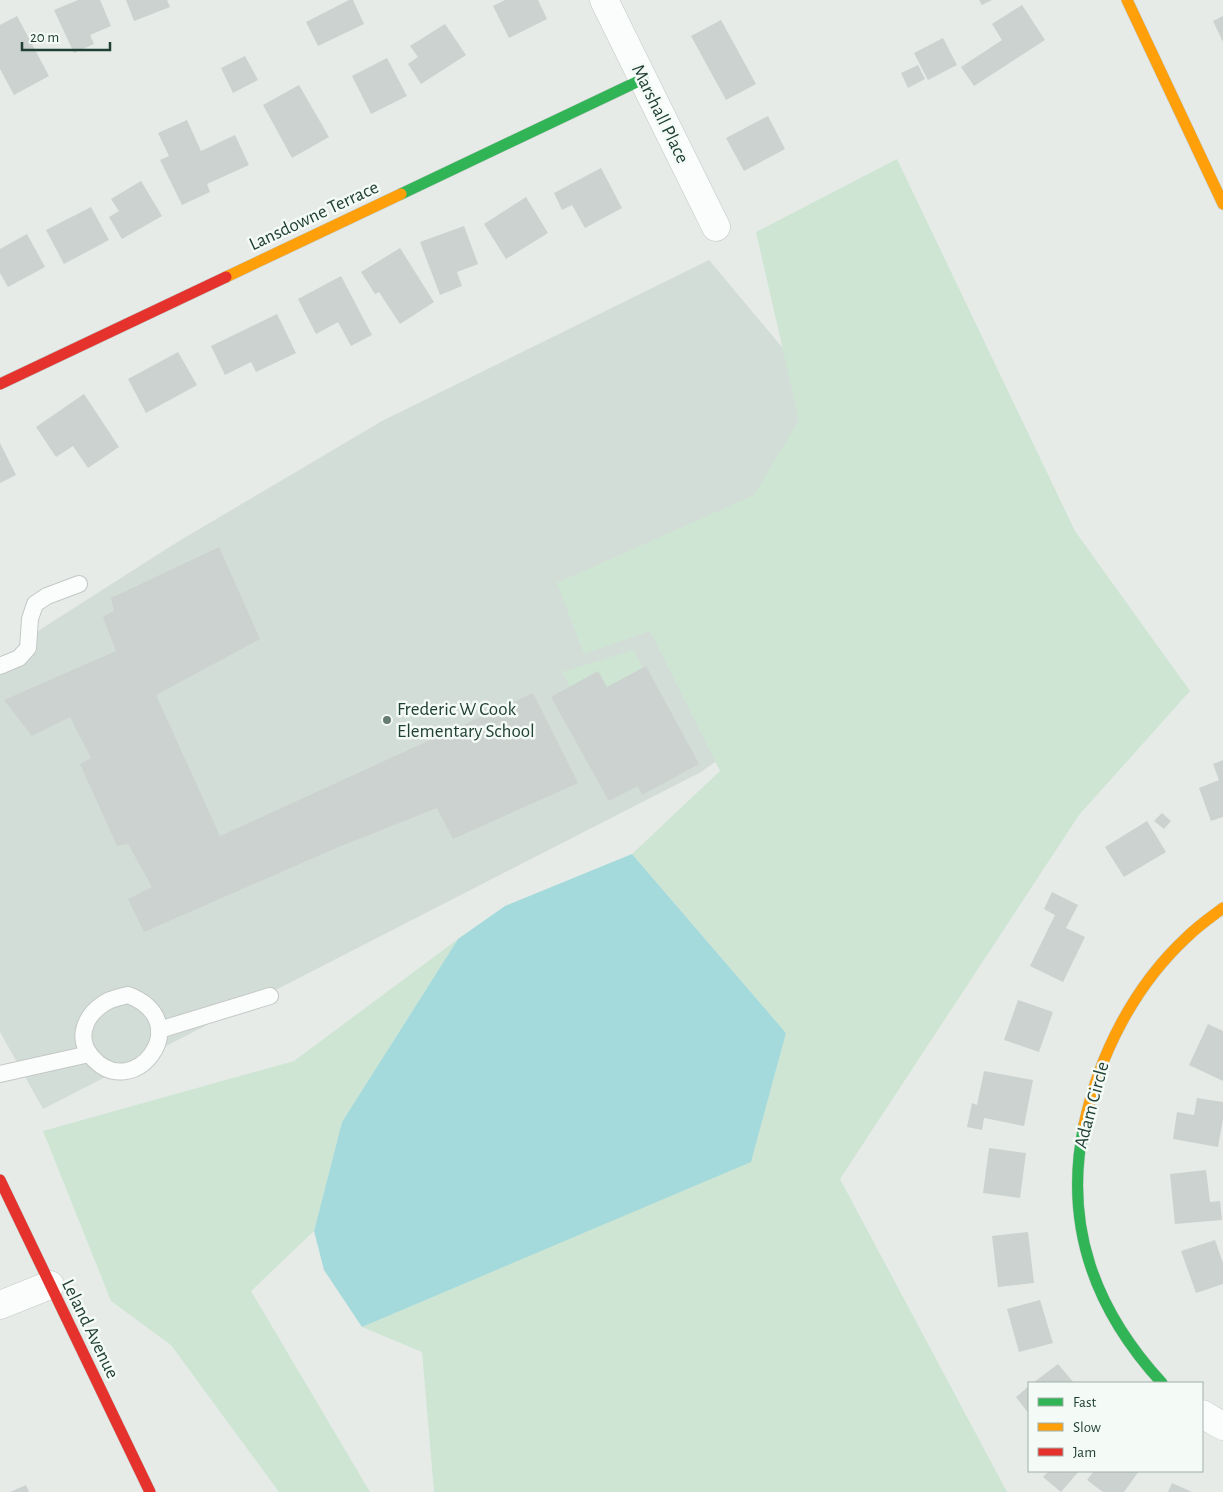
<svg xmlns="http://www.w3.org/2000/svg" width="1223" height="1492" font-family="'Alegreya Sans',sans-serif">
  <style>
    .built { fill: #d3ddd7 }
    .green { fill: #cee5d3 }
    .water { fill: #a4dadb }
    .building { fill: #ccd2cf }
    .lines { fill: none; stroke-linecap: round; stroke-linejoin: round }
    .lane-casing { stroke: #c3c8c5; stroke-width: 18 }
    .street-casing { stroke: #c3c8c5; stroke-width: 29 }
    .fast-casing { stroke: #c1c9c5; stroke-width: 12 }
    .slow-casing { stroke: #c1c9c5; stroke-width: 12 }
    .jam-casing { stroke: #c1c9c5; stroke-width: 12 }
    .lane { stroke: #fbfcfc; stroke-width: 16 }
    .street { stroke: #fbfcfc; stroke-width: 28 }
    .fast { stroke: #30b455; stroke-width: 11 }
    .slow { stroke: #ff9f0a; stroke-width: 11 }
    .jam { stroke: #e5322d; stroke-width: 11 }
    .poi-dot { fill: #667c74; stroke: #f4faf6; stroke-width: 2 }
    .labels { text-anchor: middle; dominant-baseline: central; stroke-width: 5; stroke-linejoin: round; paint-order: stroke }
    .street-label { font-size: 19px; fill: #214035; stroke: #f4faf6 }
    .poi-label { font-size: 19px; fill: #214035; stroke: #f4faf6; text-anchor: start }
  </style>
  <rect width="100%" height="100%" fill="#e6ebe8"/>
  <!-- built -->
  <path class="built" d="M 709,260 L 976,579 L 701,772 L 43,1109 L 0,1032 L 0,669 L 41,629 L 179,541 L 382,421 Z"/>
  <!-- green -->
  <g class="green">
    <path d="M 897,159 L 1075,531 L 1190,691 L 1079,815 L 840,1179 L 1007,1492 L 434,1492 L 422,1352 L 362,1327 L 751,1161 L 786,1033 L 632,854 L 720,771 L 650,631 L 584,654 L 557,583 L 754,495 L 799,420 L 756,232 Z"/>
    <path d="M 634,650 L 685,761 L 625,793 L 562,672 Z"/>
    <path d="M 458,939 L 342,1122 L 314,1231 L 251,1291 L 370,1492 L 279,1492 L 171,1345 L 111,1301 L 43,1131 L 294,1061 Z"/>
  </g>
  <!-- water -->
  <path class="water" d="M 632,854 L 786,1033 L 751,1162 L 362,1327 L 324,1270 L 314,1231 L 342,1122 L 458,939 L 505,906 Z"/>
  <!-- building -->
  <g class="building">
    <path d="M 78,0 L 100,0 L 111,26 L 90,35 L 94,44 L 74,53 L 54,10 Z"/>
    <path d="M 126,0 L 167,0 L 170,7 L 134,21 Z"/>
    <path d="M 349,0 L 353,0 L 364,24 L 318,46 L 306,22 Z"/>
    <path d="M 505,0 L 538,0 L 547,19 L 509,38 L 493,6 Z"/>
    <path d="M 979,0 L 992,0 L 982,5 Z"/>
    <path d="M 1022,5 L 1045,40 L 974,86 L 961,67 L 1002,40 L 992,24 Z"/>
    <path d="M 17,16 L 49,76 L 14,95 L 0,69 L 0,25 Z"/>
    <path d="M 1223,16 L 1223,42 L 1213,21 Z"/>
    <path d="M 721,20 L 756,84 L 726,100 L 691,36 Z"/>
    <path d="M 445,24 L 466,55 L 421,84 L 408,64 L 418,57 L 410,46 Z"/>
    <path d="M 943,38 L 957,65 L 928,80 L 914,53 Z"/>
    <path d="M 245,56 L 258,80 L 233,93 L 221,68 Z"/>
    <path d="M 387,58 L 407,96 L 371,114 L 352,76 Z"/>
    <path d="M 918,65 L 925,79 L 908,88 L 901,73 Z"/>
    <path d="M 299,85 L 329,137 L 292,158 L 263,105 Z"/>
    <path d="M 768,116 L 785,149 L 744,171 L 726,138 Z"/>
    <path d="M 187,120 L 201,151 L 235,135 L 249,165 L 207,184 L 210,192 L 182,205 L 160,160 L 169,156 L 158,133 Z"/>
    <path d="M 601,168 L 622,208 L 585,228 L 572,205 L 562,210 L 554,193 Z"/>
    <path d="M 141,181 L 162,216 L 122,239 L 109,217 L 119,211 L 111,199 Z"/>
    <path d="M 526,197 L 548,233 L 506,259 L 484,224 Z"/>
    <path d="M 91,207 L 109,240 L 64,264 L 46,230 Z"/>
    <path d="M 464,226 L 478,264 L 457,272 L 462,286 L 440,295 L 420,242 Z"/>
    <path d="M 27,234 L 45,267 L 8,287 L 0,273 L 0,249 Z"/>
    <path d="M 400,248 L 434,302 L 400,324 L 379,292 L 375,294 L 361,272 Z"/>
    <path d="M 341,276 L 372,335 L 351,346 L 338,322 L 316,334 L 298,299 Z"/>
    <path d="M 277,314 L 296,353 L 256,372 L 251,362 L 225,375 L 211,346 Z"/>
    <path d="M 178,352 L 197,385 L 146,413 L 128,379 Z"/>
    <path d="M 84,394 L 119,447 L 88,468 L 73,446 L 56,457 L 36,427 Z"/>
    <path d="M 0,443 L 16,475 L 0,483 Z"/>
    <path d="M 219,547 L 260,639 L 156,695 L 220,836 L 533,693 L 578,783 L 453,839 L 437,808 L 336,848 L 144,932 L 128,899 L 152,887 L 128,844 L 117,846 L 80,764 L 91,758 L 70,717 L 32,736 L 4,700 L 116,651 L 103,617 L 114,611 L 111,598 Z"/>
    <path d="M 646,666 L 699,764 L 642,795 L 638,786 L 609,801 L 551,697 L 598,671 L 607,687 Z"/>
    <path d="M 1223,760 L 1223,817 L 1211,821 L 1199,788 L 1219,780 L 1213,764 Z"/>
    <path d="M 1162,813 L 1171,821 L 1164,829 L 1154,821 Z"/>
    <path d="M 1147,821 L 1166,852 L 1124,877 L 1105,847 Z"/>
    <path d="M 1052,892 L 1078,905 L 1066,928 L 1085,937 L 1063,982 L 1030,966 L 1055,915 L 1044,909 Z"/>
    <path d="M 1018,1000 L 1053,1012 L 1039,1052 L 1004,1040 Z"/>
    <path d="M 1208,1024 L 1223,1031 L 1223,1081 L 1189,1065 Z"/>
    <path d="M 984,1071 L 1033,1080 L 1024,1126 L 984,1118 L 982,1130 L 967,1127 L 972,1103 L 977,1105 Z"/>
    <path d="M 1197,1098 L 1223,1102 L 1223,1119 L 1218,1147 L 1173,1139 L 1177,1112 L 1194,1115 Z"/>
    <path d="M 989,1148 L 1026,1153 L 1020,1198 L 983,1193 Z"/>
    <path d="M 1206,1170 L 1210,1202 L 1220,1201 L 1222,1220 L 1175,1224 L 1170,1174 Z"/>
    <path d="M 1028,1232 L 1034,1283 L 998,1287 L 992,1236 Z"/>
    <path d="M 1215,1240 L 1223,1263 L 1223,1284 L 1196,1293 L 1181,1251 Z"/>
    <path d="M 1040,1300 L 1053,1343 L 1019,1352 L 1007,1309 Z"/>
    <path d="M 1058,1364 L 1074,1383 L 1033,1383 Z"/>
    <path d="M 1029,1386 L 1029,1414 L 1016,1397 Z"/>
    <path d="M 1049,1471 L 1079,1471 L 1061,1492 L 1043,1477 Z"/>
    <path d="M 1094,1471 L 1139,1471 L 1124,1492 L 1103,1492 L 1087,1480 Z"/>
    <path d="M 1172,1483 L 1192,1492 L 1168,1492 Z"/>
    <path d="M 26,1485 L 29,1492 L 10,1492 Z"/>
  </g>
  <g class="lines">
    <!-- lane casing -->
    <g class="lane-casing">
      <g id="lane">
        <path d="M 0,666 L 19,658 L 28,648 L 30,619 L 35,604 L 47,596 L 79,584"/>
        <path d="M 128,995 C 199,1022 132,1106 91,1056 C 76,1038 85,1016 103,1004 C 109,999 120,997 128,995 Z"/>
        <path d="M 159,1030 L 270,996"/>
        <path d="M 0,1074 L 89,1054"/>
      </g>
    </g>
    <!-- street casing -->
    <g class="street-casing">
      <g id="street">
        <path d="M 604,0 L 716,227"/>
        <path d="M 0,1305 L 50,1285"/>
        <path d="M 1202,1414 L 1223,1426"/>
      </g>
    </g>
    <!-- fast casing -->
    <g class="fast-casing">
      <g id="fast">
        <path d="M 401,194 L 643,79"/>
        <path d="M 1084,1125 C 1063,1225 1094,1309 1162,1383"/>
      </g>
    </g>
    <!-- slow casing -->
    <g class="slow-casing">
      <g id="slow">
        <path d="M 1127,0 L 1223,204"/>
        <path d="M 226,277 L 401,194"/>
        <path d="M 1084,1125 C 1099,1055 1134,986 1187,937 C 1198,926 1211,917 1223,908"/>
      </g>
    </g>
    <!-- jam casing -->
    <g class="jam-casing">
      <g id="jam">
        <path d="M 0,384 L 226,277"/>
        <path d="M 0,1180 L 150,1492"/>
      </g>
    </g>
    <!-- lane -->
    <use href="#lane" class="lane"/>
    <!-- street -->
    <use href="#street" class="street"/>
    <!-- fast -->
    <use href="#fast" class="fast"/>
    <!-- slow -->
    <use href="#slow" class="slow"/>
    <!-- jam -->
    <use href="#jam" class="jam"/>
  </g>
  <!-- markers -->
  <circle class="poi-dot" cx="387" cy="720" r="5"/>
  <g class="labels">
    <!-- street labels -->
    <g class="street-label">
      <text transform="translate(660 114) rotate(64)">Marshall Place</text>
      <text transform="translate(314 216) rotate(-25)">Lansdowne Terrace</text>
      <text transform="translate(1092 1105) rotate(-75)">Adam Circle</text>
      <text transform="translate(90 1329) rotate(64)">Leland Avenue</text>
    </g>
    <!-- poi labels -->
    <g class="poi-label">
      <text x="397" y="709">Frederic W Cook<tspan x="397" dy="22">Elementary School</tspan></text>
    </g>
  </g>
  <!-- legend -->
  <rect x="1028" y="1382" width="175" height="90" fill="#f4faf6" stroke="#a0b0a9"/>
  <rect x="1038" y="1398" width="25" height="8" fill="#30b455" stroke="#a0b0a9"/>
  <text x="1073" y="1407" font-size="15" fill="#214035">Fast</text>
  <rect x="1038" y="1423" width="25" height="8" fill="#ff9f0a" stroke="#a0b0a9"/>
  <text x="1073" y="1432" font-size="15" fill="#214035">Slow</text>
  <rect x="1038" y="1448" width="25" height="8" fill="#e5322d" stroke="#a0b0a9"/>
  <text x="1073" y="1457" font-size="15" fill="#214035">Jam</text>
  <!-- scale -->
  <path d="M22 42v8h88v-8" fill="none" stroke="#214035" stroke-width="2.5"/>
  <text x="30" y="42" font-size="15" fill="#214035" stroke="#f4faf6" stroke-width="4" paint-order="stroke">20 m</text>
</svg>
